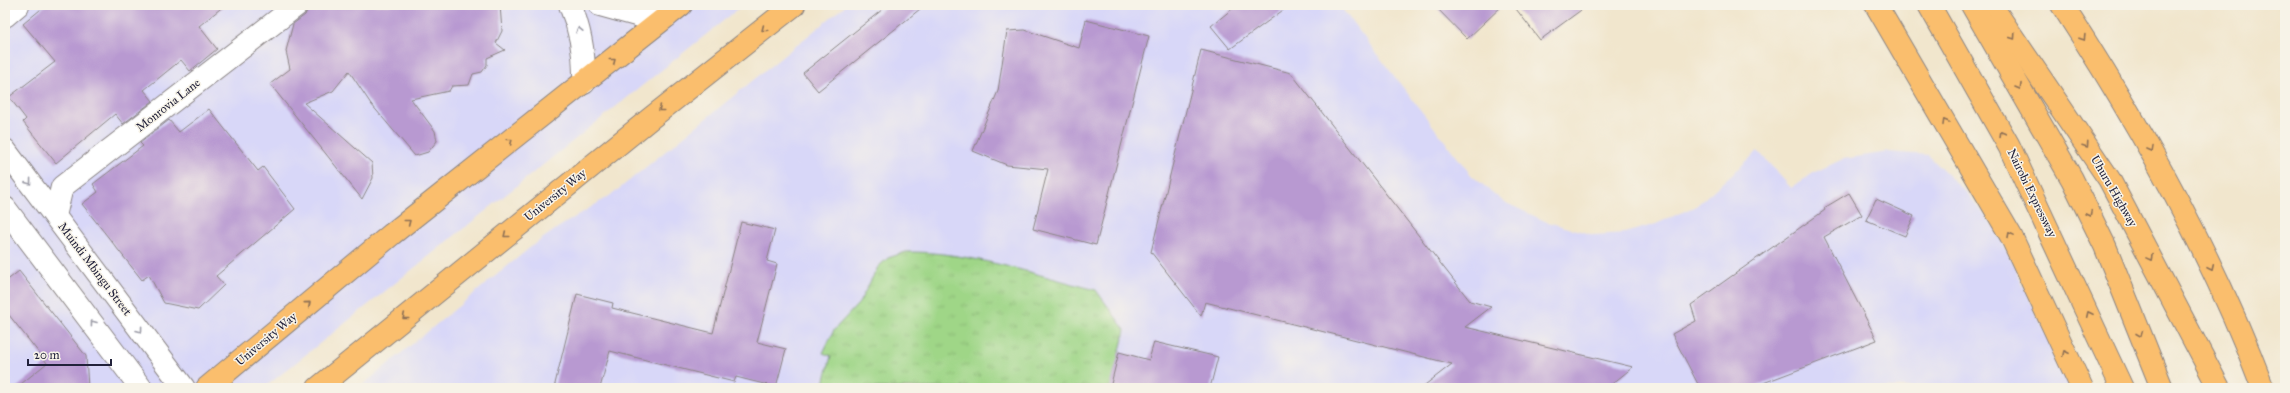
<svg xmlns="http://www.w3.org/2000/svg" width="2290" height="393" font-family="'IM FELL Great Primer',serif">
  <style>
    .built { fill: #d8d7f8 }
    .grass { fill: url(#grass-tufts); stroke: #607c61 }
    .building { fill: #b899d1 }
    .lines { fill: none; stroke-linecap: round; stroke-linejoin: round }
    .minor-casing { stroke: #8a8484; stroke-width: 24 }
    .tertiary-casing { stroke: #8a8484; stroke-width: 24 }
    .trunk-casing { stroke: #8a8484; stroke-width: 24 }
    .motorway-casing { stroke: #8a8484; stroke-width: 24 }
    .minor { stroke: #fff; stroke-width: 22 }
    .tertiary { stroke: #fff; stroke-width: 22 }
    .trunk { stroke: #fabe6d; stroke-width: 22 }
    .motorway { stroke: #fabe6d; stroke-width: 22 }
    .oneway { stroke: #8e7054 }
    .oneway2 { stroke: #9c9ca7 }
    .labels { text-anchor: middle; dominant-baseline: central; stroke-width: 3; stroke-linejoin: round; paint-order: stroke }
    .street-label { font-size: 12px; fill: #22223b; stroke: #f7f3e8 }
  </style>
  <defs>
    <pattern id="grass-tufts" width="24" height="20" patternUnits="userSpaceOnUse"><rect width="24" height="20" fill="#9fd687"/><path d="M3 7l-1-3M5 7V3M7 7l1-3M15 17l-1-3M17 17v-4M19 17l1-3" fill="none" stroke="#89b775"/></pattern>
  </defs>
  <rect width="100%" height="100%" fill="#f7f3e8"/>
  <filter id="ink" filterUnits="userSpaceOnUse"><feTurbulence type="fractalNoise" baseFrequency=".025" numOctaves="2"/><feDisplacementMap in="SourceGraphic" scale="8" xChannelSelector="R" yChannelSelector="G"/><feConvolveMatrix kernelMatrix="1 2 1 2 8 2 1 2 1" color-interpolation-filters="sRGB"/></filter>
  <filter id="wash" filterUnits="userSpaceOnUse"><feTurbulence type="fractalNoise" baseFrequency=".012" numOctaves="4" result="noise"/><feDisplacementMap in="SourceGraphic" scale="16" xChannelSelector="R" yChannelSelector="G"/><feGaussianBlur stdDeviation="0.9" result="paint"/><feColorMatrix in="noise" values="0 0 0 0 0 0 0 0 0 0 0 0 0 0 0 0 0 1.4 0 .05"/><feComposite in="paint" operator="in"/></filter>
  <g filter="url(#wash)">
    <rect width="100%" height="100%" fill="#f1e6cd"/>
    <!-- built -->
    <g class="built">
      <path d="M 5,5 L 743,5 L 264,388 L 5,388 Z"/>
      <path d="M 846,5 L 1339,5 L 1471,175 L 1504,202 L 1547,222 L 1594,235 L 1625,233 L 1656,224 L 1696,206 L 1758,151 L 1791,188 L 1815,172 L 1843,159 L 1888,152 L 1928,155 L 1967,193 L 1996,229 L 2072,388 L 359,388 L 532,246 L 559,227 L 614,193 Z"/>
    </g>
    <!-- grass -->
    <path class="grass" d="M 906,252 C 968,251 1036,275 1096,290 L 1125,330 L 1111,388 L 823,388 L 831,356 L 823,353 L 834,330 L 859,303 L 878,267 L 888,258 Z"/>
    <g id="blocks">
      <!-- building -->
      <g class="building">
        <path d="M 46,5 L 225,5 L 199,26 L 217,49 L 190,71 L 181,60 L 144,90 L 153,101 L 123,124 L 115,114 L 56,163 L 23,122 L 26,119 L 9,97 L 55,62 L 23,24 Z"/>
        <path d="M 309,5 L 500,5 L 502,31 L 496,43 L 505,50 L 487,58 L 487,65 L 482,72 L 473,74 L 469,85 L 452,86 L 449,91 L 411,99 L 435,131 L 437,141 L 428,152 L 415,156 L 371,104 L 349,71 L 333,91 L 304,103 L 372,163 L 373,178 L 362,199 L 270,84 L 290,69 L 286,51 L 293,24 L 305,15 Z"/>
        <path d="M 888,5 L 925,5 L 818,91 L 803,73 Z"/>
        <path d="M 1237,5 L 1290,5 L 1230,49 L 1211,26 Z"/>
        <path d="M 1434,5 L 1503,5 L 1467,39 Z"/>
        <path d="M 1513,5 L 1588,5 L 1540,40 Z"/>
        <path d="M 1086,20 L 1149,36 L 1096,245 L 1033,229 L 1048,169 L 1007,165 L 973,151 L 998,91 L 1007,31 L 1025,30 L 1079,48 Z"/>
        <path d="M 1201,50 L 1291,73 L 1470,301 L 1491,307 L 1465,327 L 1633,367 L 1607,388 L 1421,388 L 1452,364 L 1205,302 L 1201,316 L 1151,252 Z"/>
        <path d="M 209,109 L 258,171 L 263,167 L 295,209 L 216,276 L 224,285 L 198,310 L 164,303 L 149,275 L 142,280 L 82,204 L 98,192 L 93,184 L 143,146 L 140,143 L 169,120 L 179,132 Z"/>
        <path d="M 1849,193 L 1862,215 L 1824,237 L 1877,340 L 1750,388 L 1700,388 L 1672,334 L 1696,321 L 1691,305 L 1825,210 L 1824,208 Z"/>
        <path d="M 1876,199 L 1914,216 L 1905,236 L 1866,220 Z"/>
        <path d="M 741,222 L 775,230 L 767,261 L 777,264 L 757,342 L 786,349 L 776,387 L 736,377 L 734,382 L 610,351 L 600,388 L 554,388 L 577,294 L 613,303 L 612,308 L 713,333 Z"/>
        <path d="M 19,271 L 86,356 L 88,388 L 16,388 L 47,363 L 5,310 L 5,282 Z"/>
        <path d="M 1154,342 L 1218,357 L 1210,388 L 1110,388 L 1119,352 L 1149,360 Z"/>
      </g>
    </g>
  </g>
  <g filter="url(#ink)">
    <use href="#blocks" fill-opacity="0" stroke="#8a8484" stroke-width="1"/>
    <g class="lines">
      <!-- minor casing -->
      <g class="minor-casing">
        <g id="minor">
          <path d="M 5,16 L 18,5"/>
          <path d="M 55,216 L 62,187 L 297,5"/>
        </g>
      </g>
      <!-- tertiary casing -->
      <g class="tertiary-casing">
        <g id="tertiary">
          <path d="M 570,5 C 581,31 585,55 584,83"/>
          <path d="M 600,5 L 643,17 L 667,16"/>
          <path d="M 5,150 L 184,388"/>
          <path d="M 5,208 L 141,388"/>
        </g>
      </g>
      <!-- trunk casing -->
      <g class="trunk-casing">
        <g id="trunk">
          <path d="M 1876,5 L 2011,236 L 2082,388"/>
          <path d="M 1991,5 L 2109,179 L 2219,388"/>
          <path d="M 207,388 L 392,234 L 681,5"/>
          <path d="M 318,388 L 651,118 L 794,5"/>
        </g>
      </g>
      <!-- motorway casing -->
      <g class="motorway-casing">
        <g id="motorway">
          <path d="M 1929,5 L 2009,146 L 2122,388"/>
          <path d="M 1972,5 L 2072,179 L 2105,246 L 2162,388"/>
          <path d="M 2062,5 C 2141,126 2212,253 2263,388"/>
        </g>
      </g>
      <!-- minor -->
      <use href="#minor" class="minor"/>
      <!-- tertiary -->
      <use href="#tertiary" class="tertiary"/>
      <!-- trunk -->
      <use href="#trunk" class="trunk"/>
      <!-- motorway -->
      <use href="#motorway" class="motorway"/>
    </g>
    <!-- one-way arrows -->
    <defs><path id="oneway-chevron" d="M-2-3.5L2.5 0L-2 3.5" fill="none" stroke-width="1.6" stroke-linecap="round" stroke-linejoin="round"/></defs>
    <g class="oneway">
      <use href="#oneway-chevron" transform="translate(764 29) rotate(142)"/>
      <use href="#oneway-chevron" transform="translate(2013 37) rotate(56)"/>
      <use href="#oneway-chevron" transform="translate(2083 38) rotate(58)"/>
      <use href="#oneway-chevron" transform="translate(613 61) rotate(-38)"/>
      <use href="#oneway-chevron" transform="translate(2019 87) rotate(60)"/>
      <use href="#oneway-chevron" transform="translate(661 109) rotate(142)"/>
      <use href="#oneway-chevron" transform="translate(1945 122) rotate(-120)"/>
      <use href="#oneway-chevron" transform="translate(2002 134) rotate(-120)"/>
      <use href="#oneway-chevron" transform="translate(510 141) rotate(-38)"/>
      <use href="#oneway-chevron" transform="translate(2086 145) rotate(56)"/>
      <use href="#oneway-chevron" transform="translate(2151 149) rotate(61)"/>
      <use href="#oneway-chevron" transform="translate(2089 214) rotate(64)"/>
      <use href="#oneway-chevron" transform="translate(408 222) rotate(-38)"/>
      <use href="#oneway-chevron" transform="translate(506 235) rotate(141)"/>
      <use href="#oneway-chevron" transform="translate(2010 235) rotate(-118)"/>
      <use href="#oneway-chevron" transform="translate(2150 258) rotate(62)"/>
      <use href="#oneway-chevron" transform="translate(2211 268) rotate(65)"/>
      <use href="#oneway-chevron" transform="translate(308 304) rotate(-40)"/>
      <use href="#oneway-chevron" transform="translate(2089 314) rotate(-115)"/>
      <use href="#oneway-chevron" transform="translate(405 317) rotate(141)"/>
      <use href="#oneway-chevron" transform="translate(2140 334) rotate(68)"/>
      <use href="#oneway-chevron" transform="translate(2065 353) rotate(-115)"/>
    </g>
    <g class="oneway2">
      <use href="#oneway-chevron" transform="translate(579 30) rotate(-102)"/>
      <use href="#oneway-chevron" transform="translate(29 182) rotate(53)"/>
      <use href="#oneway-chevron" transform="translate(93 323) rotate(-127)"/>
      <use href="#oneway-chevron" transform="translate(140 330) rotate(53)"/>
    </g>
  </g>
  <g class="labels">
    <!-- street labels -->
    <g class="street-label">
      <text transform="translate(168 105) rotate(-38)">Monrovia Lane</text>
      <text transform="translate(2114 191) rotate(60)">Uhuru Highway</text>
      <text transform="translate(2032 193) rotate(64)">Nairobi Expressway</text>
      <text transform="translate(555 195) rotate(-39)">University Way</text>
      <text transform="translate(95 269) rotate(53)">Muindi Mbingu Street</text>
      <text transform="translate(266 339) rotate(-40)">University Way</text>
    </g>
  </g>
  <!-- margin -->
  <rect width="2290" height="393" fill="none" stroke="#f7f3e8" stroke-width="20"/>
  <!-- scale -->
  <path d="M28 359v6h83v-6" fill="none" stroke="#22223b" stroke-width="2"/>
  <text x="34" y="359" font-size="12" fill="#22223b" stroke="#f7f3e8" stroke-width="3" paint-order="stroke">20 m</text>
</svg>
